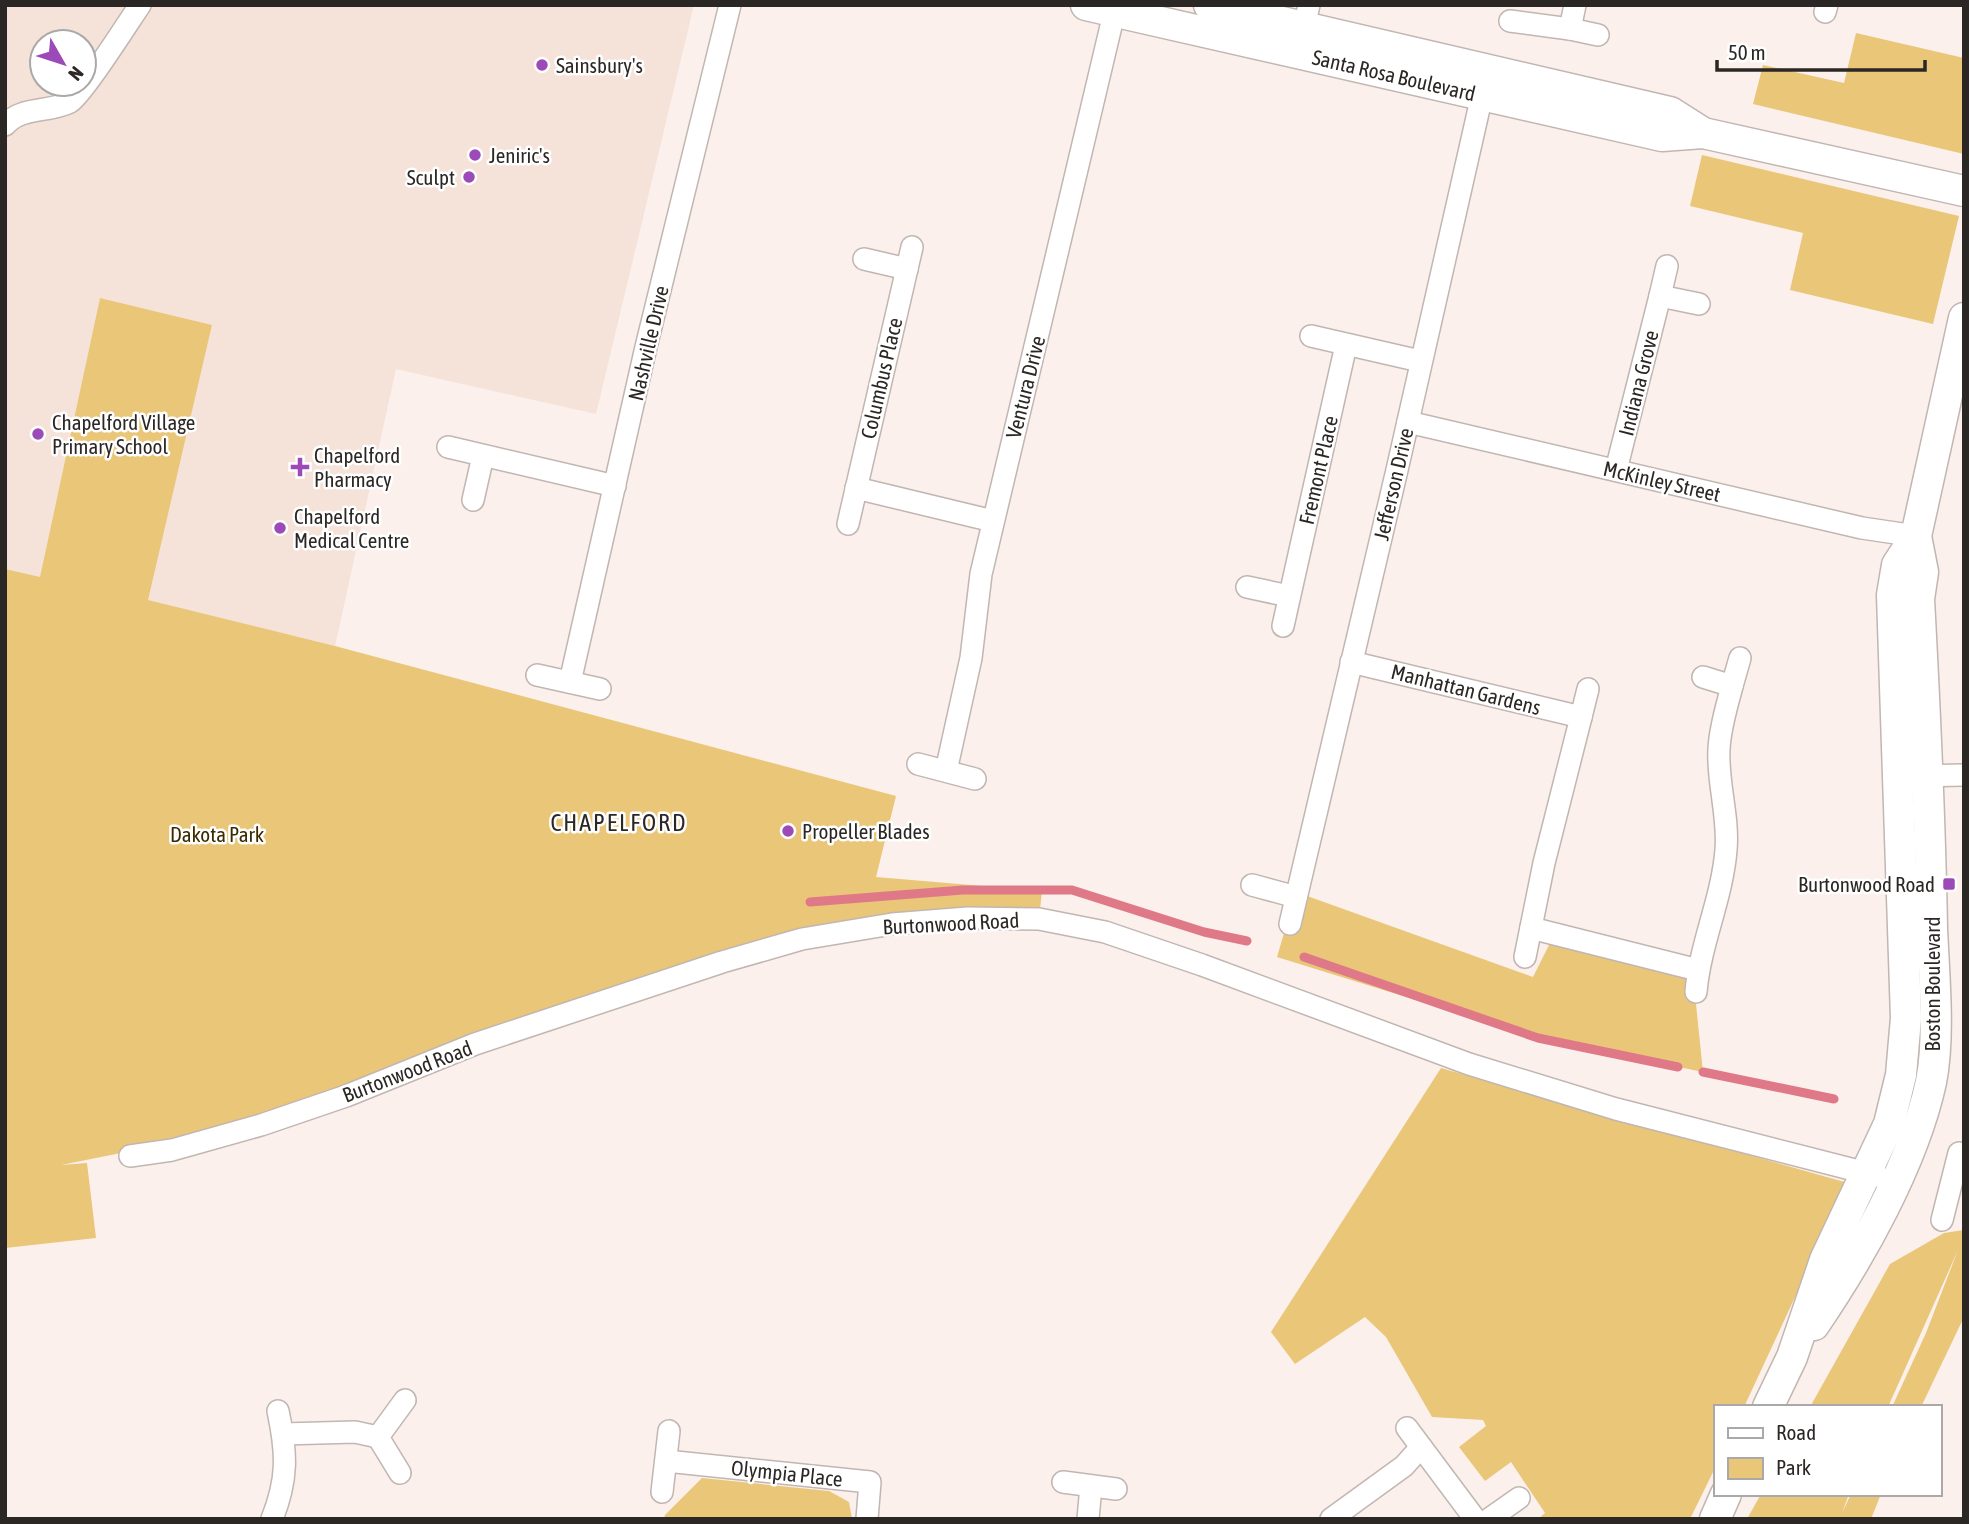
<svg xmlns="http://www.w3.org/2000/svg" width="1969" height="1524" font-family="'Asap Condensed',sans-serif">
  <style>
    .built { fill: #f5e2d9; fill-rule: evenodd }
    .green { fill: #eac679 }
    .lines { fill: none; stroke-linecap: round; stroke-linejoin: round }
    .stream { stroke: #df7987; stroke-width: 9 }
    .street-casing { stroke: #c1b6b1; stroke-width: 24 }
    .secondary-casing { stroke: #c1b6b1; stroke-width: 33 }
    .street { stroke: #fff; stroke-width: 21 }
    .secondary { stroke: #fff; stroke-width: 30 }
    .poi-dot { fill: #9d4ab9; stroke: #fff; stroke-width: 2.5 }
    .labels { text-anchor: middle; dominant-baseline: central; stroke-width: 5; stroke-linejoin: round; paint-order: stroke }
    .poi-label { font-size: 21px; fill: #2b2725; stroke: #fff; text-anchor: start }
    .street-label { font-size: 21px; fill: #2b2725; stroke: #fff }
    .park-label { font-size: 21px; fill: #3b2a00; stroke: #fff }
    .quarter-label { font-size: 24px; letter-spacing: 2px; fill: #2b2725; stroke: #fff }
  </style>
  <rect width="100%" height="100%" fill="#fbf0eb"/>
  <!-- built -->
  <path class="built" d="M 5,5 L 694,5 L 596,414 L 396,369 L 335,646 L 147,600 L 212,325 L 100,298 L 40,578 L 5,569 ZM 42,42 L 84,42 L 84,84 L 42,84 Z"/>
  <!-- green -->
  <g class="green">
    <path d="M 1856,33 L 1964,58 L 1964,154 L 1753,104 L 1763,65 L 1844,83 Z"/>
    <path d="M 1702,155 L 1959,216 L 1933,324 L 1790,290 L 1803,233 L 1690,206 Z"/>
    <path d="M 100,298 L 212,325 L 148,600 L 335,646 L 896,796 L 876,877 L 1042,891 L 1039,919 L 849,931 L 261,1125 L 61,1165 L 87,1163 L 96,1238 L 5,1248 L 5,569 L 40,577 Z"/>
    <path d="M 1296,892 L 1533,977 L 1554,935 L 1693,975 L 1703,1072 L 1538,1038 L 1277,957 Z"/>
    <path d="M 1441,1068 L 1848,1183 L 1744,1407 L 1715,1407 L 1715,1468 L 1690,1519 L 1538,1519 L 1545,1513 L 1511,1462 L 1485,1481 L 1459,1447 L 1486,1426 L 1483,1420 L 1432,1417 L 1386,1337 L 1365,1317 L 1295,1364 L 1271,1332 Z"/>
    <path d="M 1964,1230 L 1964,1317 L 1921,1407 L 1892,1407 L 1926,1333 L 1958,1250 L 1888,1407 L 1810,1407 L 1890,1264 L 1944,1233 Z"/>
    <path d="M 702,1478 L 829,1491 L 849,1502 L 852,1519 L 664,1519 L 665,1515 Z"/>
    <path d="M 1761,1494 L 1849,1494 L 1842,1513 L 1851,1494 L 1881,1494 L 1871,1519 L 1747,1519 Z"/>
  </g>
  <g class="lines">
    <!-- stream -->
    <g class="stream">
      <path d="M 810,902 L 963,890 L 1072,890 L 1204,932 L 1247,941"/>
      <path d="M 1304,957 L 1538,1038 L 1678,1067"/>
      <path d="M 1703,1072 L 1834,1099"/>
    </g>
    <!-- street casing -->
    <g class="street-casing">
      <g id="street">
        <path d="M 1825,12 L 1827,5"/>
        <path d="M 1510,21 L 1570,29 L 1598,35"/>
        <path d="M 1570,29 L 1575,5"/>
        <path d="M 1301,40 L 1309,5"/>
        <path d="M 5,125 C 22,106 48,113 70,102 C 82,95 129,21 140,5"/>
        <path d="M 864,259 L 907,269"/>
        <path d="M 1667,266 L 1660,296 L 1699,304"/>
        <path d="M 1311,336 L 1420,361"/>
        <path d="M 1408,422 L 1862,528 L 1916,536"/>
        <path d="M 448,447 L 615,486"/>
        <path d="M 1616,470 L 1660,296"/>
        <path d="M 856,488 L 993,521"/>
        <path d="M 473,500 L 483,456"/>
        <path d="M 848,524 L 912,247"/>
        <path d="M 1247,587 L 1289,596"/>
        <path d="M 1283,626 L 1346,345"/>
        <path d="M 1351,662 L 1581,717 L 1544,863 L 1525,957"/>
        <path d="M 537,675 L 600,689"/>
        <path d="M 1703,677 L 1732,686 L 1740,658"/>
        <path d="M 570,682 L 646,347 L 730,5"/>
        <path d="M 1581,717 L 1588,689"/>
        <path d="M 918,764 L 975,779"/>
        <path d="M 946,771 L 971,658 L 981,574 L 1116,5"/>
        <path d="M 1913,776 L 1964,775"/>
        <path d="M 1252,885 L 1296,897"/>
        <path d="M 1290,924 L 1397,470 L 1485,82"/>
        <path d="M 1531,928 L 1698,970"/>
        <path d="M 1696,992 C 1700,944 1722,899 1726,850 C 1729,816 1717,782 1719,749 C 1720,727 1727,706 1732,686"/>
        <path d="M 130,1156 L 172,1150 L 261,1125 L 346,1096 L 475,1044 L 722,962 L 802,939 L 892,924 L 968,918 L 1039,919 L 1105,932 L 1202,965 L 1469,1064 L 1616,1109 L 1878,1176"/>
        <path d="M 1942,1220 L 1959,1153"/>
        <path d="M 1407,1428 L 1475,1519"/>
        <path d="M 283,1434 L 355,1432 L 378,1437"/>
        <path d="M 666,1461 L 870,1482 L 867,1519"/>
        <path d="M 400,1473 L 378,1437 L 405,1400"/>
        <path d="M 1063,1482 L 1116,1489"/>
        <path d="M 662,1492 L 669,1431"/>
        <path d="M 272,1519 C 288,1479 287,1453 278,1411"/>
        <path d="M 1088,1519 L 1091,1486"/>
        <path d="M 1331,1519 L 1404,1466 L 1421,1447"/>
        <path d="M 1489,1519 L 1519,1498"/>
      </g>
    </g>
    <!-- secondary casing -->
    <g class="secondary-casing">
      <g id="secondary">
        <path d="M 1086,5 L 1662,136 L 1703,133 L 1964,191"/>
        <path d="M 1209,5 L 1670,112 L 1703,133"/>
        <path d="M 1814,1325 C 1861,1256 1913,1164 1931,1082 C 1940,1037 1934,975 1932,928 C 1930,818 1925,709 1919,599 L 1923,572 L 1916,536"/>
        <path d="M 1768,1407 L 1792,1357 L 1825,1260 L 1889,1124 L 1901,1075 L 1906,1018 L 1892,595 L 1897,565 L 1916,536 L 1964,318"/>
        <path d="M 1715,1519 L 1726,1494"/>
      </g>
    </g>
    <!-- street -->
    <use href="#street" class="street"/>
    <!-- secondary -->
    <use href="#secondary" class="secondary"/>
  </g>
  <!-- markers -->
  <g class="poi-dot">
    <circle cx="542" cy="65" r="7"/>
    <circle cx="475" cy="155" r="7"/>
    <circle cx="469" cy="177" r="7"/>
    <circle cx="38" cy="434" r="7"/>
    <path d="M296.5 456.5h7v7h7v7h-7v7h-7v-7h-7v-7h7z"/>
    <circle cx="280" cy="528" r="7"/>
    <circle cx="788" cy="831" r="7"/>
    <rect x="1942" y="877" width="14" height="14" rx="3.5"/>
  </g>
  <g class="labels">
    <!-- poi labels -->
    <g class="poi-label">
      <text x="556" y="65">Sainsbury's</text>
      <text x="489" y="155">Jeniric's</text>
      <text x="455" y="177" text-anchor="end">Sculpt</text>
      <text x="52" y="422">Chapelford Village<tspan x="52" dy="24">Primary School</tspan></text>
      <text x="314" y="455">Chapelford<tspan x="314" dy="24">Pharmacy</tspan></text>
      <text x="294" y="516">Chapelford<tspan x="294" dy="24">Medical Centre</tspan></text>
      <text x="802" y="831">Propeller Blades</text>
      <text x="1935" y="884" text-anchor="end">Burtonwood Road</text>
    </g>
    <!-- street labels -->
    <g class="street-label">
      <text transform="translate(1394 75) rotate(13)">Santa Rosa Boulevard</text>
      <text transform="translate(648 343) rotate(-77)">Nashville Drive</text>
      <text transform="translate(881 378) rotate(-77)">Columbus Place</text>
      <text transform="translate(1638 383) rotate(-76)">Indiana Grove</text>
      <text transform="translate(1025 387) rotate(-76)">Ventura Drive</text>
      <text transform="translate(1318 470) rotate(-77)">Fremont Place</text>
      <text transform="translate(1662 481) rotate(13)">McKinley Street</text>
      <text transform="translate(1393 484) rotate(-77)">Jefferson Drive</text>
      <text transform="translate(1466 689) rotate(14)">Manhattan Gardens</text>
      <text transform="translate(951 923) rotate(-3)">Burtonwood Road</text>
      <text transform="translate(1932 984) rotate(-90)">Boston Boulevard</text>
      <text transform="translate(407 1071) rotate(-21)">Burtonwood Road</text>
      <text transform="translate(787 1473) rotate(6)">Olympia Place</text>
    </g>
    <!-- park labels -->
    <g class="park-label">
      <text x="217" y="834">Dakota Park</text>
    </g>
    <!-- quarter labels -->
    <g class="quarter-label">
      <text x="619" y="822">CHAPELFORD</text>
    </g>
  </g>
  <!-- border -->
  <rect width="1969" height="1524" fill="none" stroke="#2b2725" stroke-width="14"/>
  <!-- legend -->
  <rect x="1714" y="1405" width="228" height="91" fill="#ffffff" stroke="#aaa9a8" stroke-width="2"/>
  <rect x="1728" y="1428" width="35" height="10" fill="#ffffff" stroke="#aaa9a8" stroke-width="2"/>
  <text x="1776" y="1440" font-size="21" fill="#2b2725">Road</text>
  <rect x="1728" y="1458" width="35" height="21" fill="#eac679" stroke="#aaa9a8" stroke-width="2"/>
  <text x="1776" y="1475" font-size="21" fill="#2b2725">Park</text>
  <!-- north arrow -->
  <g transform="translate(63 63) rotate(129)"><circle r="33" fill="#ffffff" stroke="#aaa9a8" stroke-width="2"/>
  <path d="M0-5L12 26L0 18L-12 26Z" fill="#9d4ab9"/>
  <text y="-10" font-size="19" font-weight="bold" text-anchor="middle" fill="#2b2725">N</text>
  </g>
  <!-- scale -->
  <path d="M1717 60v10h208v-10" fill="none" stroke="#2b2725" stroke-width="3.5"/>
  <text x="1728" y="60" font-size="21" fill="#2b2725" stroke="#ffffff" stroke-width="5" paint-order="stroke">50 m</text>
</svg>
